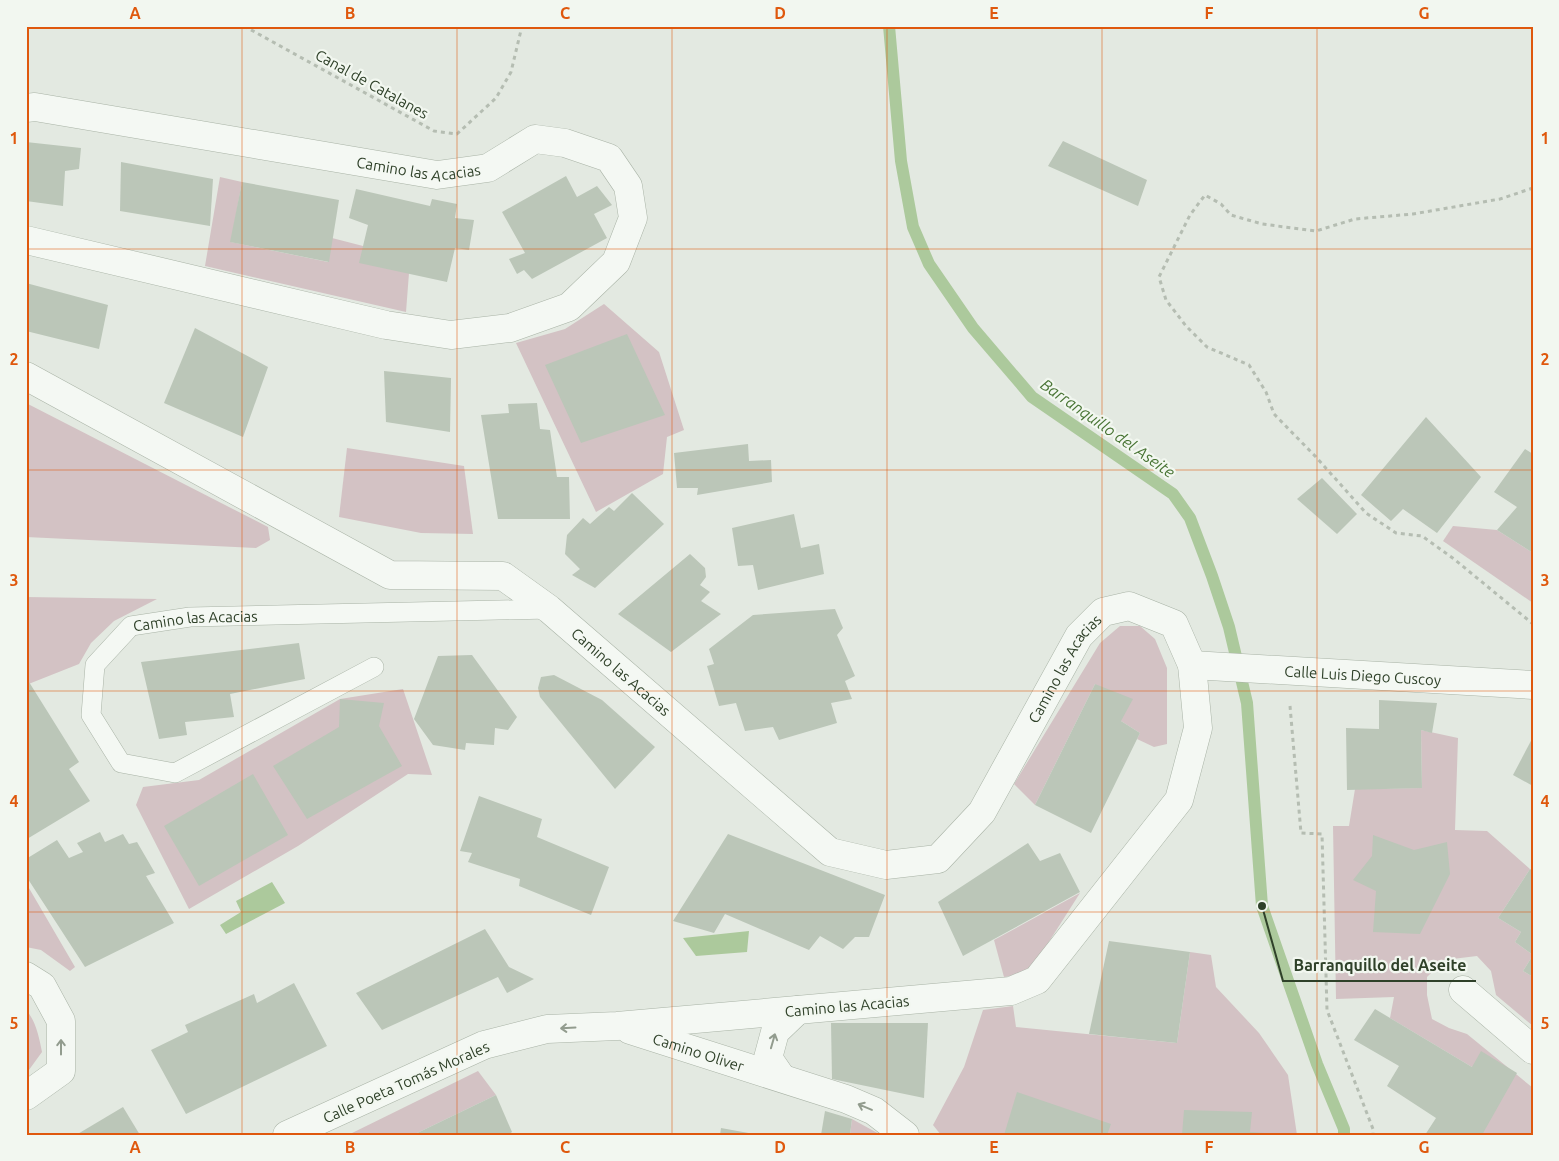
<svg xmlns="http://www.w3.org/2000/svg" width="1559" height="1161" font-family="Ubuntu,sans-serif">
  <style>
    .green { fill: #d3c2c4 }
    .water { fill: #acc99c }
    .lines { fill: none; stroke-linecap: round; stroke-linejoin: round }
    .stream { stroke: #acc99c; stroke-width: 12 }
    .building { fill: #bbc6b8 }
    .lane-casing { stroke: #a9b3a6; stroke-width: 20 }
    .street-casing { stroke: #a9b3a6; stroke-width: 29 }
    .path { stroke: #b5bdb2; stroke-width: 3; stroke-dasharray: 4 4; stroke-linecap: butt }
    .lane { stroke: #f4f8f3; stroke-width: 19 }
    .street { stroke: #f4f8f3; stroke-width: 28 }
    .oneway { stroke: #929c8e }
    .grid { fill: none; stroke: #df580d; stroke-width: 1; stroke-opacity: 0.55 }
    .labels { text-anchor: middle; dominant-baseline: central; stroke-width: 4.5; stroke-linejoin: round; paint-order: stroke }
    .street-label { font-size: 15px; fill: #2f4129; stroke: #f2f7f0 }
    .water-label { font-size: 16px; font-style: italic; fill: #487434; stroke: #f2f7f0 }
    .leader { fill: none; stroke: #2f4129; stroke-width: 2 }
    .callout-dot { fill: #2f4129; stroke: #f2f7f0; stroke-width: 2 }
    .callout-label { font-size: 16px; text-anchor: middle; font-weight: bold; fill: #2f4129; stroke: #f2f7f0; stroke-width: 4.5; stroke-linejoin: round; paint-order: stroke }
    .neatline { fill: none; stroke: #df580d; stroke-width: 2 }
    .grid-label { font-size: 16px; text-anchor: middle; font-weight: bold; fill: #df580d }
  </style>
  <rect width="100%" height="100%" fill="#e3e9e1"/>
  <!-- green -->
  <g class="green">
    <path d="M 220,177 L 242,182 L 231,242 L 328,262 L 332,238 L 363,246 L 409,273 L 406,312 L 205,266 Z"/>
    <path d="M 604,304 L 659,352 L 684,430 L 667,437 L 663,474 L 596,512 L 516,343 L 565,329 Z"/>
    <path d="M 26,403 L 268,527 L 270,540 L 256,548 L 26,537 Z"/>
    <path d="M 347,448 L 464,466 L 473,534 L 421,533 L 339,517 Z"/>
    <path d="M 1453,526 L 1497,530 L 1533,553 L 1533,603 L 1443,541 Z"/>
    <path d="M 26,597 L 157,599 L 114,621 L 91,643 L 79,664 L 26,685 Z"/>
    <path d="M 1120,626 L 1140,626 L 1155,639 L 1167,668 L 1167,744 L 1154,747 L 1137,739 L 1140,733 L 1121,721 L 1095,684 L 1035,805 L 1014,784 L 1100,643 Z"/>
    <path d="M 403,689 L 432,775 L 408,774 L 298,846 L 189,909 L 136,805 L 143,787 L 199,780 L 340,699 Z"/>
    <path d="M 1421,730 L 1458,738 L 1455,830 L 1487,831 L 1530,869 L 1498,918 L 1521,932 L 1515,942 L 1533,955 L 1523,971 L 1533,977 L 1533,1026 L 1496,995 L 1491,971 L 1477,956 L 1444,960 L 1427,977 L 1427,995 L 1432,1019 L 1449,1028 L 1467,1034 L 1533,1088 L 1533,1135 L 1482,1135 L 1472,1067 L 1390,1018 L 1394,997 L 1336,999 L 1333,826 L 1349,826 L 1355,789 L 1422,788 Z"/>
    <path d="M 26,883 L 75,967 L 70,971 L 41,950 L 26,947 Z"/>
    <path d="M 1080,893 L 1029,973 L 1004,977 L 994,940 Z"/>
    <path d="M 1190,952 L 1211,955 L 1216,987 L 1259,1033 L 1288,1075 L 1297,1135 L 941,1135 L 933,1125 L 964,1067 L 983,1010 L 1013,1006 L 1016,1027 L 1177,1043 Z"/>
    <path d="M 26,1010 C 36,1021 39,1037 42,1052 L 26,1074 Z"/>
    <path d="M 478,1071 L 496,1095 L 413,1135 L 348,1135 Z"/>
    <path d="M 852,1119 L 881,1135 L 850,1135 Z"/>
  </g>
  <!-- water -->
  <g class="water">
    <path d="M 272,882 L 285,903 L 226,934 L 220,925 L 241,912 L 236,901 Z"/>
    <path d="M 749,931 L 747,952 L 696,956 L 683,938 Z"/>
  </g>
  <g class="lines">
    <!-- stream -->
    <path class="stream" d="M 889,26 L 901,161 L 913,227 L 929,264 L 973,328 L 1032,397 L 1173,494 L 1190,518 L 1212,576 L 1229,627 L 1247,703 L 1262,906 L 1317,1064 L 1344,1129 L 1344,1135"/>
  </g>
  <!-- building -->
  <g class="building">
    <path d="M 1063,141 L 1147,180 L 1138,206 L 1048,166 Z"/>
    <path d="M 26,142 L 81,148 L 79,169 L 65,171 L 63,206 L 26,201 Z"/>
    <path d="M 121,162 L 213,179 L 210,226 L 120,211 Z"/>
    <path d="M 566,176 L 577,197 L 597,186 L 612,205 L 594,214 L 607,238 L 532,279 L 524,270 L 517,274 L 509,259 L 525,253 L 502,212 Z"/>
    <path d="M 242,182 L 339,200 L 329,262 L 230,242 Z"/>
    <path d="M 356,189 L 430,206 L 432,199 L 457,204 L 455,218 L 474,220 L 469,250 L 455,248 L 447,282 L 359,263 L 368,225 L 349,218 Z"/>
    <path d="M 26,283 L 108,305 L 99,349 L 26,331 Z"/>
    <path d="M 195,328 L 268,367 L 243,437 L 164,403 Z"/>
    <path d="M 627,334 L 665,415 L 581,443 L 545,365 Z"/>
    <path d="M 384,371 L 451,378 L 450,432 L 386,422 Z"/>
    <path d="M 537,403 L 540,429 L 550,430 L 557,477 L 569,477 L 570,519 L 498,519 L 481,415 L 509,413 L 508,404 Z"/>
    <path d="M 1426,417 L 1481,477 L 1437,533 L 1403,509 L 1391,521 L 1361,495 Z"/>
    <path d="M 748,444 L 749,461 L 771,460 L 772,482 L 697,495 L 698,488 L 677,488 L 674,453 Z"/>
    <path d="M 1525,449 L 1533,454 L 1533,553 L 1497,530 L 1517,507 L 1494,492 Z"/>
    <path d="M 1322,478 L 1357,514 L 1337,534 L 1297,499 Z"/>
    <path d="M 632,493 L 664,524 L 595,588 L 572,575 L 580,569 L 565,554 L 567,535 L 583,518 L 590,524 L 609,507 L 614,511 Z"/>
    <path d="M 794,514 L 801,548 L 819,544 L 824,574 L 758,590 L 753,565 L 738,566 L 732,528 Z"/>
    <path d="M 690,554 L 705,568 L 706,577 L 700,585 L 710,592 L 701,601 L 721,614 L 671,652 L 618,614 Z"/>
    <path d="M 835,609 L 843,628 L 837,635 L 855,676 L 845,681 L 852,699 L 831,703 L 837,723 L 779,740 L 773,727 L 745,731 L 736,703 L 719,706 L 707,666 L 714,664 L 709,649 L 753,615 Z"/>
    <path d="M 299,643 L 305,679 L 230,694 L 234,717 L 185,722 L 187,735 L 159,739 L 141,662 Z"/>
    <path d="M 472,655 L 517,717 L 508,730 L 495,728 L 494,745 L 466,743 L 465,750 L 433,745 L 414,719 L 438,656 Z"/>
    <path d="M 554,675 L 602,700 L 655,747 L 615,789 L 540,697 L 538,688 L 541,677 Z"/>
    <path d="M 29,682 L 79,762 L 69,769 L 90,801 L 27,839 L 26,683 Z"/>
    <path d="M 1095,684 L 1133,699 L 1121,721 L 1140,733 L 1091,833 L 1035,805 Z"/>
    <path d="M 340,699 L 384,703 L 379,726 L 402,766 L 307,819 L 273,766 L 339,727 Z"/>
    <path d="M 1379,700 L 1437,703 L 1432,733 L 1421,730 L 1422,788 L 1347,790 L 1346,728 L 1379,729 Z"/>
    <path d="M 1533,737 L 1533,786 L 1513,775 Z"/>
    <path d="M 253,774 L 288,835 L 199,886 L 164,826 Z"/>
    <path d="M 479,796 L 542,819 L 537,837 L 609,867 L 591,915 L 519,886 L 520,879 L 468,862 L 472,853 L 460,851 Z"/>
    <path d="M 100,832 L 105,842 L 123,834 L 129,844 L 137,842 L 155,873 L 146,876 L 174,923 L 85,967 L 26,876 L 26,859 L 57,840 L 69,858 L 83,852 L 77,843 Z"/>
    <path d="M 728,834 L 885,895 L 869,937 L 855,937 L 843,949 L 820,936 L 809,950 L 725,914 L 714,933 L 673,921 Z"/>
    <path d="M 1373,835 L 1414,850 L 1447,842 L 1450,874 L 1420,934 L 1373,932 L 1376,891 L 1353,880 L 1372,856 Z"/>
    <path d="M 1028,843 L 1040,861 L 1060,853 L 1080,892 L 963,956 L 938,902 Z"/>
    <path d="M 1530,869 L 1533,871 L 1533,977 L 1523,971 L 1533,955 L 1515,942 L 1521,932 L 1498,918 Z"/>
    <path d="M 485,929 L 509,967 L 534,979 L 507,993 L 498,977 L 382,1030 L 356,993 Z"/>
    <path d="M 1109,941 L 1190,952 L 1177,1043 L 1089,1034 Z"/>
    <path d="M 294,983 L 327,1046 L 186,1114 L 151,1050 L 188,1032 L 185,1025 L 254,994 L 257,1003 Z"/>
    <path d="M 1375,1009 L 1472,1067 L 1481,1051 L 1517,1073 L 1482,1135 L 1425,1135 L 1436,1118 L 1387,1086 L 1399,1066 L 1354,1040 Z"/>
    <path d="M 831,1023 L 928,1023 L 924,1098 L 832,1079 Z"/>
    <path d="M 1017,1092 L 1111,1124 L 1107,1135 L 1004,1135 Z"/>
    <path d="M 496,1095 L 512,1132 L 508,1135 L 413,1135 Z"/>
    <path d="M 123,1107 L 140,1135 L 76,1135 Z"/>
    <path d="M 1184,1110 L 1252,1112 L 1250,1132 L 1264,1133 L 1264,1135 L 1182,1135 Z"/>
    <path d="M 825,1111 L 852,1119 L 850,1135 L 821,1135 Z"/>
    <path d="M 721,1128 L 754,1134 L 754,1135 L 720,1135 Z"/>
  </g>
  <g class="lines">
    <!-- lane casing -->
    <g class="lane-casing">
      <g id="lane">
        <path id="s1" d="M 374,667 L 175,773 L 121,763 L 91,715 L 95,665 L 131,626 L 190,617 L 549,609"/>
      </g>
    </g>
    <!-- street casing -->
    <g class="street-casing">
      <g id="street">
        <path id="s2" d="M 26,108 L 35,107 L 437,175 L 488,168 L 535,139 L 565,143 L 609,158 L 628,186 L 633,218 L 616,262 L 569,307 L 510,328 L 451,335 L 386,325 L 26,240"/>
        <path id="s3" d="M 26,376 L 390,575 L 503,576 L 549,609 L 830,852 L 886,865 L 938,859 L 982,812 L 1079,636 L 1103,612 L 1129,606 L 1174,624 L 1192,665 L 1198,728 L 1179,800 L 1037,980 L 1011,991 L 617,1026 L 547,1029 L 484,1045 L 287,1135"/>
        <path id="s4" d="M 1192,665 L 1533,685"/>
        <path d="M 26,976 L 42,986 L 61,1021 L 61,1071 L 26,1096"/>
        <path d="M 1463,990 L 1533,1050"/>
        <path id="s5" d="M 630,1030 L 846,1099 L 874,1111 L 905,1135"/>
        <path d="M 781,1077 L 768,1058 L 775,1032 L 798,1010"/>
      </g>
    </g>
    <!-- path -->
    <g class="path">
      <path d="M 244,26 L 434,131 L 457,134 L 496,98 L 511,72 L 522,26"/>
      <path d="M 1533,188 L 1500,199 L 1413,214 L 1355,219 L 1316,231 L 1262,224 L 1231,215 L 1221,204 L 1205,195 L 1190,215 L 1159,277 L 1166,300 L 1186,326 L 1207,347 L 1249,365 L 1266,392 L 1274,414 L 1316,457 L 1366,513 L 1396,533 L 1422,536 L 1454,559 L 1533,624"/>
      <path d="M 1290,706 L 1301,833 L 1322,834 L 1327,1010 L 1373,1129 L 1373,1135"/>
    </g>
    <!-- lane -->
    <use href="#lane" class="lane"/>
    <!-- street -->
    <use href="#street" class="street"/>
  </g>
  <!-- one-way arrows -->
  <defs><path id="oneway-shaft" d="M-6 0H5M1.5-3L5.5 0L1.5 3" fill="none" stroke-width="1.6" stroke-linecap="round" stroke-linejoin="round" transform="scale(1.25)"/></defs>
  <g class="oneway">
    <use href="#oneway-shaft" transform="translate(568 1028) rotate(177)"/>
    <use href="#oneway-shaft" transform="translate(773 1041) rotate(-74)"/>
    <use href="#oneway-shaft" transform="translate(61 1047) rotate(-90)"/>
    <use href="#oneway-shaft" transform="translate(865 1107) rotate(-157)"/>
  </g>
  <!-- grid -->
  <path class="grid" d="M 242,26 L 242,1135M 457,26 L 457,1135M 672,26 L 672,1135M 887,26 L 887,1135M 1102,26 L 1102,1135M 1317,26 L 1317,1135M 26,249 L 1533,249M 26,470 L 1533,470M 26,691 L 1533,691M 26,912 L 1533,912"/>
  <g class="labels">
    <!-- street labels -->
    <g class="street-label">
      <text transform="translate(372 84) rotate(29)">Canal de Catalanes</text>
      <text stroke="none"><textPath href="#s2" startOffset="398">Camino las Acacias</textPath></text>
      <text stroke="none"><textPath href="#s1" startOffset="505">Camino las Acacias</textPath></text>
      <text stroke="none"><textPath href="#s3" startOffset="1296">Camino las Acacias</textPath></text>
      <text stroke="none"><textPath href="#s3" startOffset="680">Camino las Acacias</textPath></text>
      <text stroke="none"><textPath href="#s4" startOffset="171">Calle Luis Diego Cuscoy</textPath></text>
      <text transform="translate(847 1006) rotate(-5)">Camino las Acacias</text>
      <text stroke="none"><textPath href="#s5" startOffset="72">Camino Oliver</textPath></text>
      <text transform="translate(406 1082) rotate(-24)">Calle Poeta Tomás Morales</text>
    </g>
    <!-- water labels -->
    <g class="water-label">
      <text transform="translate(1108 428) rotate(35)">Barranquillo del Aseite</text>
    </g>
  </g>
  <!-- callouts -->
  <path class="leader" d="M1262 906L1283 981H1476"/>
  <circle class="callout-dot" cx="1262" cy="906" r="5"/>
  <g class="callout-label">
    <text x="1380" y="971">Barranquillo del Aseite</text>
  </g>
  <!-- border -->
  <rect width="1559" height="1161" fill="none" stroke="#f2f7f0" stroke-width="55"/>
  <rect x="28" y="28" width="1504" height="1106" class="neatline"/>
  <g class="grid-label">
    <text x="135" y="19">A</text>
    <text x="350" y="19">B</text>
    <text x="565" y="19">C</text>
    <text x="780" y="19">D</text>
    <text x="994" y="19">E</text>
    <text x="1209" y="19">F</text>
    <text x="1424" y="19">G</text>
    <text x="14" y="144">1</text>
    <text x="1545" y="144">1</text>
    <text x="14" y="365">2</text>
    <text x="1545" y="365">2</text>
    <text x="14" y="586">3</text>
    <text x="1545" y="586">3</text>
    <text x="14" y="807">4</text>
    <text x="1545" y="807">4</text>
    <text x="14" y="1029">5</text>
    <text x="1545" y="1029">5</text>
    <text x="135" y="1153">A</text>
    <text x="350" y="1153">B</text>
    <text x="565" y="1153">C</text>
    <text x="780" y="1153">D</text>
    <text x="994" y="1153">E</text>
    <text x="1209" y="1153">F</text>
    <text x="1424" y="1153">G</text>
  </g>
</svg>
